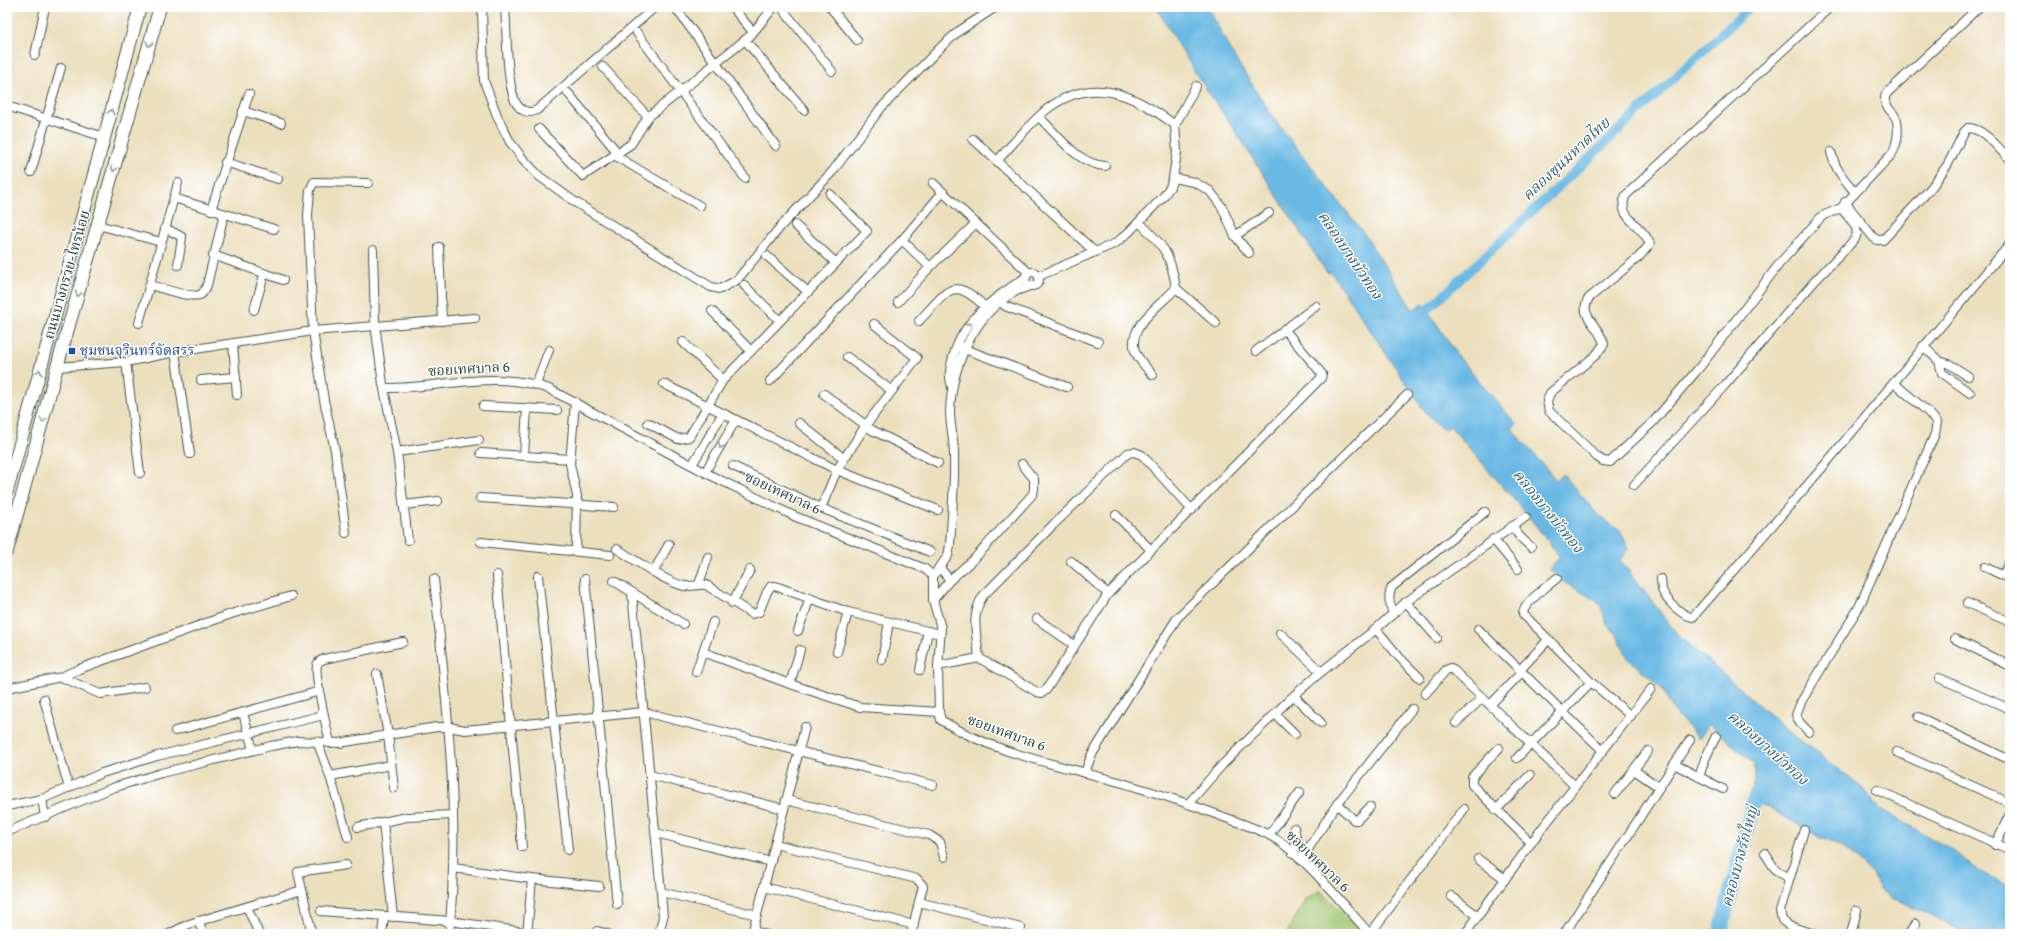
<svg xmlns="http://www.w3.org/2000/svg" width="2017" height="941" font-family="Vollkorn,'Noto Serif Thai',serif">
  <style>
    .green { fill: #a0c671; stroke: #608252 }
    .water { fill: #6ab9e4; stroke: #447b8c }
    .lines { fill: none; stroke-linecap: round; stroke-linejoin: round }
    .canal { stroke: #6ab9e4; stroke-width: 9 }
    .river { stroke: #6ab9e4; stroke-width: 15 }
    .minor-casing { stroke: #3e5549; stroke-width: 10 }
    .secondary-casing { stroke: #3e5549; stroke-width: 14 }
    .minor { stroke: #fff; stroke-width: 8 }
    .secondary { stroke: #fff; stroke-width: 12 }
    .oneway { stroke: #8f9e9a }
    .transit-dot { fill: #1a4fb4; stroke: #fff; stroke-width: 1.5 }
    .labels { text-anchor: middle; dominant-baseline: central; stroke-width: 3; stroke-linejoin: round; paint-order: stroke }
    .street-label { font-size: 14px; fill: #1f3d34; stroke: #fff }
    .transit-label { font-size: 14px; fill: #164399; stroke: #fff; text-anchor: start }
    .water-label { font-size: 15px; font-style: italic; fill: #366269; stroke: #fff }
  </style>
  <rect width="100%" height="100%" fill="#fff"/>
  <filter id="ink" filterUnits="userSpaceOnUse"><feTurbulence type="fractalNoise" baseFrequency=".025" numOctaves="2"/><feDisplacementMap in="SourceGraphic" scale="8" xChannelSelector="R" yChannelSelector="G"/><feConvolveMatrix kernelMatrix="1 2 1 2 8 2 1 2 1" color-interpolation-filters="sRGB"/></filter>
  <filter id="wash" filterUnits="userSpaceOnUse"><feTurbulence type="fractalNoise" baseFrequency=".012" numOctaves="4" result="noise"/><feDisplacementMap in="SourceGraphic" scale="16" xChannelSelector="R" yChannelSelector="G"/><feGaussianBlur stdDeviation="0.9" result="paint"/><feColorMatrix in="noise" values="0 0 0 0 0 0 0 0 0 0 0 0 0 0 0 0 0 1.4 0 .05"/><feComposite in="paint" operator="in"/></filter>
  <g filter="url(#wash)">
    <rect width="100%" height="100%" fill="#ecdfbd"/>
    <!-- green -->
    <path class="green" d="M 1320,890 L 1364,934 L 1286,934 L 1305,900 Z"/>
    <!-- water -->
    <path class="water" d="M 1156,7 L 1208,7 L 1231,52 L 1275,120 L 1365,235 L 1413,310 L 1423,303 L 1457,355 L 1516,424 L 1512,429 L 1556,480 L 1563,474 L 1598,515 L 1620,531 L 1629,548 L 1620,560 L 1678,635 L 1788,731 L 1861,787 L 1880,809 L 1952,850 L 1980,873 L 2010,886 L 2010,934 L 1967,934 L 1920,909 L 1891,899 L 1881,890 L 1871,873 L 1842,846 L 1821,838 L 1768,807 L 1747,800 L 1755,780 L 1754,764 L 1709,724 L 1699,739 L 1674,711 L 1662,689 L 1628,658 L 1617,634 L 1607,625 L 1600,603 L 1562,581 L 1549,569 L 1560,557 L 1530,518 L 1450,426 L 1444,431 L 1424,410 L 1331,272 L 1327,273 L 1232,126 L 1198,77 Z"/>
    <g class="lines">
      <!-- canal -->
      <path class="canal" d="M 1419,318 L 1750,7"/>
      <!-- river -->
      <path class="river" d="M 1720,934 L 1753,803 L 1766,785"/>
    </g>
  </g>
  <g filter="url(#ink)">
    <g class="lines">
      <!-- minor casing -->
      <g class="minor-casing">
        <g id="minor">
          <path d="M 482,7 L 484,81 L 498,118 L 510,142 L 523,159 L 539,176 L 575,202 L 711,287 L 720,289 L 737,280 L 781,226 L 832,172 L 881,108 L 943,45 L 959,31 L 996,7"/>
          <path d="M 505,7 C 507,32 506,79 515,101 C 519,110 528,115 537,110 L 655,7"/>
          <path d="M 675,7 L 776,146"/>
          <path d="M 732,7 L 753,32"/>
          <path d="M 781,7 L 832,71"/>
          <path d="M 830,7 L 857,40"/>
          <path d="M 1830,7 L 1626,195 C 1615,218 1643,224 1650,244 L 1639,257 L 1589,298 C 1577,315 1600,326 1604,344 L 1596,355 L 1550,393 L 1547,401 L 1549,411 L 1597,457 L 1603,461 L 1610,462 L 1653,422 L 1699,368 L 1780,263 L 1822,216 L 1841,208"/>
          <path d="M 637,33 L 745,178"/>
          <path d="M 745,40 L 804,110"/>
          <path d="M 35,55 L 45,7"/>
          <path d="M 603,67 L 648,117"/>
          <path d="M 7,73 L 8,68"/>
          <path d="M 568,93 L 618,153"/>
          <path d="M 7,106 L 104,137"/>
          <path d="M 243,111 L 281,123"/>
          <path d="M 1039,117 C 1058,135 1077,164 1105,166"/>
          <path d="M 1175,125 L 1196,86"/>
          <path d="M 539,129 L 583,176 L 631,144 L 648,117 L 750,36 L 774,7"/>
          <path d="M 973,139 L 1095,252"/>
          <path d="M 1831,152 C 1835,169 1843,178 1854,191"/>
          <path d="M 614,155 L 700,206"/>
          <path d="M 997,161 C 1013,144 1028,125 1046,110 C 1092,74 1134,94 1175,125 L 1177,152 L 1173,178 L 1170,187 L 1163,197 L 1129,232 L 1116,243 L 1039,276"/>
          <path d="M 225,162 L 278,179"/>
          <path d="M 31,172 L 61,68"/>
          <path d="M 1173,178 L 1194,182 L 1210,191 L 1222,207 L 1235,236 L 1249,253"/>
          <path d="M 933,183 L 1029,273"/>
          <path d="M 174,198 L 274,229"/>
          <path d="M 1845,202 L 1873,237 L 1877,240 L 1883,240 L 1931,188 L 1948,164 L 1964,132 L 1968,128 C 1984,128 1999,149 2010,160"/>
          <path d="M 211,210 L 249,94"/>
          <path d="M 1139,222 C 1163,245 1171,254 1176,288 C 1162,304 1127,326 1135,351 C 1138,360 1147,368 1153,375"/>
          <path d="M 98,225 L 161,242"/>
          <path d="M 795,225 L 836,263"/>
          <path d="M 165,228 L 182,237 L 178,265"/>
          <path d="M 1235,236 L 1269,213"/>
          <path d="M 902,240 L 930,267 L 976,223"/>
          <path d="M 439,247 L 442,321"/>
          <path d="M 373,250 L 375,324 L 383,384 L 397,452 L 408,540"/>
          <path d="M 213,255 L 283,280"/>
          <path d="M 767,256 L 808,292"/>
          <circle cx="1032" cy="279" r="7"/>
          <path d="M 150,285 C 161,288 190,298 200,295 C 204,293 205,289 207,285 L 224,214"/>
          <path d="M 744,285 L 780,321"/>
          <path d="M 1176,288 L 1216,323"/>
          <path d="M 998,299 L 1005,306 L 1098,342"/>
          <path d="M 898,302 L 930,267"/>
          <path d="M 254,310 L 264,275"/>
          <path d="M 712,311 L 751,351"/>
          <path d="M 919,321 C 948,291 952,273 988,310"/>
          <path d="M 139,323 L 178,183"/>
          <path d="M 874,324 L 917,358 L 866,425 L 837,470 L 938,510"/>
          <path d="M 683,342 L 723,380"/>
          <path d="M 233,344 L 237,395"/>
          <path d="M 1923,346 L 1939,361 L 1942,373 L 1970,393"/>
          <path d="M 959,347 L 1067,387"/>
          <path d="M 1256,351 L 1316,306"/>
          <path d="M 175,352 L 190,454"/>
          <path d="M 847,357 L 892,391"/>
          <path d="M 1939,361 L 1949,364 L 1968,376"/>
          <path d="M 126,362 L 140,473"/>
          <path d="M 57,367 L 126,362 L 175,352 L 313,331 L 475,318"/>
          <path d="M 201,380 L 236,377"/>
          <path d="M 770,381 L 902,240 L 943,192"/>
          <path d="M 536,384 L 549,350"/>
          <path d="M 664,384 L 837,470 L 821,508 L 733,466"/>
          <path d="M 952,387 C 948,375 950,369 953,357 C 964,318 994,298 1026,277"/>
          <path d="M 384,388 C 440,389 494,369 549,389 L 712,476 L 794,516 L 925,569 L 933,576 L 933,600 L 941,628 L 938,666 L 939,712 L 941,720 C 985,748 1036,760 1086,773 C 1132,785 1177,799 1221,816 C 1237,822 1254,827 1269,835 C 1303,853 1343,905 1370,934"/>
          <path d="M 824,394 L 872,430 L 938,463"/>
          <path d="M 575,402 L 570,464 L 577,496 L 576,551"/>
          <path d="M 483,406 L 557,410"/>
          <path d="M 648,423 L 678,439 L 689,437 L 723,380 L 867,231 L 830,194"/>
          <path d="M 799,423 L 843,458"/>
          <path d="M 397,452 L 479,440"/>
          <path d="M 481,453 L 570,459"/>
          <path d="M 524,456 L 527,409"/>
          <path d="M 692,465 L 723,413"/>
          <path d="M 705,472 L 736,420"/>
          <path d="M 1634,485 L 1725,385 L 1814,282 L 1855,239 L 1857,233 L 1855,225 L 1841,208 L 1891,155 C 1897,147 1899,131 1897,121 C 1894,110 1881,107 1886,94 L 1979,7"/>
          <path d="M 480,498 L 614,507"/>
          <path d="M 404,505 L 438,501"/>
          <path d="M 821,508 L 930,552"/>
          <path d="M 1116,515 L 1150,549"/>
          <path d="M 1512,526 L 1520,537 L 1531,547"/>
          <path d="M 346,533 L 335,450 L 324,400 L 313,331 L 308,215 L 310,190 L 314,182 L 368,183"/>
          <path d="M 1493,539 L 1518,569"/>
          <path d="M 481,542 L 610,555"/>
          <path d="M 617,549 C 634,559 665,582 684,586 C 691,587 698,584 706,585 L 752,614 L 759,612 L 767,592 L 771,586 L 775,586 L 848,612 L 940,634"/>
          <path d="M 1071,561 L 1108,594"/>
          <path d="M 939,567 L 950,580"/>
          <path d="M 1985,567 L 2010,579"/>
          <path d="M 654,571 L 669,544"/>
          <path d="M 497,575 L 522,847"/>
          <path d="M 538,576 L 568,850"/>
          <path d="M 933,576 L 948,556 L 950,545 C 952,514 955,484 954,454 C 954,440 950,425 950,411 C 952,362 979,301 1030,286"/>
          <path d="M 2003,576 L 2010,561"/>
          <path d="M 1557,578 C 1548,586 1523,603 1523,614 L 1591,682 L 1631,716"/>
          <path d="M 434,579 C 446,697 461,816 449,934"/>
          <path d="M 585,579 L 617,904"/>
          <path d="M 1661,579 C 1662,584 1661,589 1663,592 C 1668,602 1682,616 1693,617 L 1817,474 L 2010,244"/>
          <path d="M 614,581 L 683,624"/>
          <path d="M 699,584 L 708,557"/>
          <path d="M 632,593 L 661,892 L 663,917 L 659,934"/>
          <path d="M 933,600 L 950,580 L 975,558 L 1032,495 L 1034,490 L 1034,479 L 1022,464"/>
          <path d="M 1406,602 L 1437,638"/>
          <path d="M 732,603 L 750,570"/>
          <path d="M 1967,603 L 2010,622"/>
          <path d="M 1393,614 C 1390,604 1387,597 1392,587 L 1485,512"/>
          <path d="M 1037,619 L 1074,645"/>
          <path d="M 1376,629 L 1400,658 L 1420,678"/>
          <path d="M 1478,629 L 1603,751"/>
          <path d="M 798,631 L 810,598"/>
          <path d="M 1280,633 L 1321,672"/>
          <path d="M 1955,639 L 2010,666"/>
          <path d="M 703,652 L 790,684 L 860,707 L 939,712"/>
          <path d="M 837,652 L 848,612"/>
          <path d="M 979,658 C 977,635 970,616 983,596 L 1053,525 L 1128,453 L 1134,452 L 1142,455 L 1192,510"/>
          <path d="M 882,660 L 889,622"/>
          <path d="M 938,666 L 979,658 L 1037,692 L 1042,693 L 1046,690 L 1108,594 L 1321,378 L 1322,374 L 1284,329"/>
          <path d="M 920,670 L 928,631"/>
          <path d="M 1520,670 L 1548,640"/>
          <path d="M 696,672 L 713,622"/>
          <path d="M 377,674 L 388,735 L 394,788"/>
          <path d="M 61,677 L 100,694 L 145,687"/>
          <path d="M 1939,678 L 2010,709"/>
          <path d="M 790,684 L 800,650"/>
          <path d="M 7,688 L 61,677 L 79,669 L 231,614 L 291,596"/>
          <path d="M 1425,694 L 1446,670 L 1451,668 L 1575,786"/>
          <path d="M 1294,696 L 1321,723"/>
          <path d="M 44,699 L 69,788"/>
          <path d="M 1491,704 L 1522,672"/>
          <path d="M 243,713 L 253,750"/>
          <path d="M 1275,714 L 1295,734"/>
          <path d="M 1919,717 L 2010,760"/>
          <path d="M 1456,723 L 1483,697"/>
          <path d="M 175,731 L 320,691"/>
          <path d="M 1809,732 L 1800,723 L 1796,715 L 1801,702 L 1859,607 L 1935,434 L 1937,422 L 1928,412 L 1894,383"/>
          <path d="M 317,741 L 330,776 L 348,837"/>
          <path d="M 330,743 C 327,729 314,676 317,665 C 318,662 321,660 324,659 L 403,642"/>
          <path d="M 1499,748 L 1472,777 L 1472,785 L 1531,843"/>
          <path d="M 1897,752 L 2010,803"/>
          <path d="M 1517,758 L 1591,682"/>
          <path d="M 1674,764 L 1723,789"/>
          <path d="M 1634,770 L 1659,787"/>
          <path d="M 1085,773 L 1091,756 L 1177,618 L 1407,395"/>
          <path d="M 650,775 L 784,809"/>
          <path d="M 330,776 L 391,765"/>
          <path d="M 1699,777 L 1705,759 L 1716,736"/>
          <path d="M 1877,790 L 2010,850"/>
          <path d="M 1615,794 L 1648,751"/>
          <path d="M 42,799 L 45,817"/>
          <path d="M 786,800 L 929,835 L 940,842 L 944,857"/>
          <path d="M 1188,804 L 1223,764 L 1291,698 L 1321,672 L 1376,629 L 1406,602 L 1526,517"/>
          <path d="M 1337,804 L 1354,820 L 1357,820 L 1370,807"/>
          <path d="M 7,806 L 42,799 L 102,773 L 157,756 L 324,715"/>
          <path d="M 1496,810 L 1530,775"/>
          <path d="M 383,822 L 393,917"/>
          <path d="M 358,827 L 407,817 L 453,815"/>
          <path d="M 1804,830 L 1780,911 L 1782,920 L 1789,926 L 1814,934"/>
          <path d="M 7,832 L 112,788 L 161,773 L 271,746 L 298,741 L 339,743 L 437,727 L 449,727 L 465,730 L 644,712 L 933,785"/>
          <path d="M 656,833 L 771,862"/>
          <path d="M 1269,835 L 1300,792"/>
          <path d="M 775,844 L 917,879 L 923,886 L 911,934"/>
          <path d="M 1995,845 L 2010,814"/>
          <path d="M 1293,853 L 1297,841 L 1294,828"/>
          <path d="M 1765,853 C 1771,863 1775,872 1786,876 L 1788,880"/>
          <path d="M 1478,859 L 1505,879"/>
          <path d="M 1301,860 L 1337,804 L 1412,709"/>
          <path d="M 453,868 L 532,879 L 599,886"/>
          <path d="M 764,887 L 914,925"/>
          <path d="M 661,892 L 757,915"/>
          <path d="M 1451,896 L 1478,916"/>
          <path d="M 919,902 L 1021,928"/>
          <path d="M 247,907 L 259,934"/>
          <path d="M 321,911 L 450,921 L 538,934"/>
          <path d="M 198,921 L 204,934"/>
          <path d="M 597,931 L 608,934"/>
          <path d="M 753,931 L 765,934"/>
          <path d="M 169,934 L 189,924 L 302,890"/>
          <path d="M 312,934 L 298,872 L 346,865"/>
          <path d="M 382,934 L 384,917"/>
          <path d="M 527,934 L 532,879"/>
          <path d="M 752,934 L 805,727"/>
          <path d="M 1370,934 L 1464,809"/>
          <path d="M 1465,934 L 1537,835 L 1651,689"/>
          <path d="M 1564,934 L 1690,740"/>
          <path d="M 1851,934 L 1857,910"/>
          <path d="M 1909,934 L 1915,924"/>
        </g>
      </g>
      <!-- secondary casing -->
      <g class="secondary-casing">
        <g id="secondary">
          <path d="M 7,491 L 140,7"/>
          <path d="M 7,551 L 57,367 L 160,7"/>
        </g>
      </g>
      <!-- minor -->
      <use href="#minor" class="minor"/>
      <!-- secondary -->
      <use href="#secondary" class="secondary"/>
    </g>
    <!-- one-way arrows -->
    <defs><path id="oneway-chevron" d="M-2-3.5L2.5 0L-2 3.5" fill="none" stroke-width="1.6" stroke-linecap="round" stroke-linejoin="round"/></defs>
    <g class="oneway">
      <use href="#oneway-chevron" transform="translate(149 44) rotate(106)"/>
      <use href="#oneway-chevron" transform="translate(111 112) rotate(-75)"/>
      <use href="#oneway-chevron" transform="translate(114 169) rotate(105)"/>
      <use href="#oneway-chevron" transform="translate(78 294) rotate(106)"/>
      <use href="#oneway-chevron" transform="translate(969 325) rotate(-55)"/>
      <use href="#oneway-chevron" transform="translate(39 372) rotate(-75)"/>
      <use href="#oneway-chevron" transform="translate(43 420) rotate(105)"/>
      <use href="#oneway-chevron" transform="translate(721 446) rotate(121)"/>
    </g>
  </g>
  <!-- markers -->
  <rect class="transit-dot" x="68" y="347" width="8" height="8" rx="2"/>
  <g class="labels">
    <!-- street labels -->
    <g class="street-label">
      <text transform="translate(68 275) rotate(-74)">ถนนบางกรวย-ไทรน้อย</text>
      <text transform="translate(469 370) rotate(-3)">ซอยเทศบาล 6</text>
      <text transform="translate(782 494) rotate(25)">ซอยเทศบาล 6</text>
      <text transform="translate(1006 734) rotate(20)">ซอยเทศบาล 6</text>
      <text transform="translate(1317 862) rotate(44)">ซอยเทศบาล 6</text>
    </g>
    <!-- transit labels -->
    <g class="transit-label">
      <text x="80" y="351">ชุมชนจุรินทร์จัดสรร</text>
    </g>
    <!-- water labels -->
    <g class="water-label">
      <text transform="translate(1567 160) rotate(-43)">คลองขุนมหาดไทย</text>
      <text transform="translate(1349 256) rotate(56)">คลองบางบัวทอง</text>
      <text transform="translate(1547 512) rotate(51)">คลองบางบัวทอง</text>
      <text transform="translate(1767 749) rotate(42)">คลองบางบัวทอง</text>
      <text transform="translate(1741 857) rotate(-75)">คลองบางรักใหญ่</text>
    </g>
  </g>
  <!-- margin -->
  <rect width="2017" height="941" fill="none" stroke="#fff" stroke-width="24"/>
</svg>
